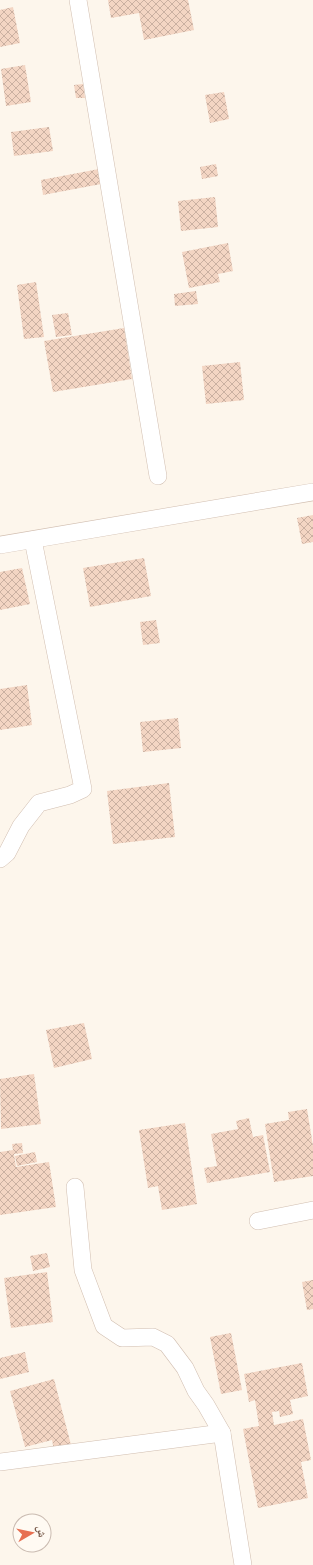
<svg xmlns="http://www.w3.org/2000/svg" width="313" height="1565" font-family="Roboto,'Noto Naskh Arabic',sans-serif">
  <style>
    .building { fill: url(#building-cross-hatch) }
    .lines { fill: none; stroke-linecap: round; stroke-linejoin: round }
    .minor-casing { stroke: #d1beb0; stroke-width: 18 }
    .minor { stroke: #fff; stroke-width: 17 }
  </style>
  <defs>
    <pattern id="building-cross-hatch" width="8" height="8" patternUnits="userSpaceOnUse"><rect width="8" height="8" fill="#f3d5c3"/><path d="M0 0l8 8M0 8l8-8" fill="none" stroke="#cab0a1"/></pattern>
  </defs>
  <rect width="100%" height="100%" fill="#fdf6ec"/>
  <!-- building -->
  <g class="building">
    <path d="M 108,0 L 188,0 L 194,30 L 144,40 L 139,13 L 111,18 Z"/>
    <path d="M 13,7 L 20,43 L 0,47 L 0,10 Z"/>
    <path d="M 25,65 L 31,102 L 6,106 L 1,69 Z"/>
    <path d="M 83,84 L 85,98 L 76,98 L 74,85 Z"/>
    <path d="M 224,92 L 229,119 L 210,123 L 205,95 Z"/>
    <path d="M 49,127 L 53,151 L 14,156 L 11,132 Z"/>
    <path d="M 216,164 L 218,176 L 202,179 L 200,167 Z"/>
    <path d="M 99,169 L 101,184 L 43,195 L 41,180 Z"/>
    <path d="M 215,197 L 218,227 L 181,231 L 178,201 Z"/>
    <path d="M 228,243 L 233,271 L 218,274 L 220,282 L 189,288 L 182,252 Z"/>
    <path d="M 36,282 L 44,337 L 24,339 L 17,285 Z"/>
    <path d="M 196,291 L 198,304 L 175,306 L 174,294 Z"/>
    <path d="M 68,313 L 72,335 L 56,337 L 52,315 Z"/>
    <path d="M 124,328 L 132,379 L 53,392 L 44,341 Z"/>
    <path d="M 240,362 L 244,400 L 206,404 L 202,366 Z"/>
    <path d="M 313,515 L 313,542 L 302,544 L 297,518 Z"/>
    <path d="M 144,558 L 151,596 L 90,607 L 83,568 Z"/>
    <path d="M 22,568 L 30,604 L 0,610 L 0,572 Z"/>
    <path d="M 156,620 L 160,643 L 143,645 L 140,622 Z"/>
    <path d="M 27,685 L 32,725 L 0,730 L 0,689 Z"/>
    <path d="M 178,718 L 181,748 L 143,752 L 140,722 Z"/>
    <path d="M 169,783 L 175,837 L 113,844 L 107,791 Z"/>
    <path d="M 84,1023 L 92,1059 L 54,1068 L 46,1030 Z"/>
    <path d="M 34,1074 L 41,1124 L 1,1129 L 0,1079 Z"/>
    <path d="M 307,1109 L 313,1146 L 313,1176 L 274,1182 L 265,1124 L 289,1120 L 288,1112 Z"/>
    <path d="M 249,1118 L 253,1137 L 263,1135 L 270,1172 L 207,1183 L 204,1168 L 217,1166 L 211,1134 L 238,1129 L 236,1121 Z"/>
    <path d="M 185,1123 L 197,1204 L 162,1210 L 158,1186 L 148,1188 L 139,1130 Z"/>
    <path d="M 22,1143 L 23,1153 L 14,1154 L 16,1167 L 49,1162 L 56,1207 L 0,1215 L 0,1152 L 13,1150 L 12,1144 Z"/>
    <path d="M 35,1152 L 37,1162 L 17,1166 L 15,1156 Z"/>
    <path d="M 47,1253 L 50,1267 L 33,1271 L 30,1256 Z"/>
    <path d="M 47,1272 L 53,1322 L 11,1328 L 4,1278 Z"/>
    <path d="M 313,1280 L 313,1309 L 307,1310 L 302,1282 Z"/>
    <path d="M 231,1333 L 242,1390 L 221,1394 L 210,1337 Z"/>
    <path d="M 25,1352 L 29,1372 L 0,1379 L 0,1358 Z"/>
    <path d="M 302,1363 L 308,1396 L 290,1400 L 293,1414 L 280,1417 L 279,1411 L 272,1412 L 274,1425 L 303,1419 L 311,1460 L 301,1462 L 308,1498 L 258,1508 L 243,1429 L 259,1426 L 255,1400 L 249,1402 L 244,1374 Z"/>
    <path d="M 54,1379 L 71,1445 L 54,1450 L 52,1440 L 25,1447 L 10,1391 Z"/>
  </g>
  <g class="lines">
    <!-- minor casing -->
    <g class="minor-casing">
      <g id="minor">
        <path d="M 78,0 L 158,476"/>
        <path d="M 0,545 L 313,492"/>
        <path d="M 0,859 L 7,853 L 21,826 L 39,803 L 70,795 L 83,789 L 33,540"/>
        <path d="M 75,1187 L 83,1270 L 104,1326 L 122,1338 L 153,1337 L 167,1344 L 185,1368 L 196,1391 L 206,1405 L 222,1433 L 243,1565"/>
        <path d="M 258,1221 L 313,1210"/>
        <path d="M 0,1462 L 222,1433"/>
      </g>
    </g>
    <!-- minor -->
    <use href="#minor" class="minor"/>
  </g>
  <!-- north arrow -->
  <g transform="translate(32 1533) rotate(81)"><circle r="19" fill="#fffaf3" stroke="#cabbb1"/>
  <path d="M0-3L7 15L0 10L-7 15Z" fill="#e76f51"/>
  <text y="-6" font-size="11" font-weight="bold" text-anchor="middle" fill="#7a5c4d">ش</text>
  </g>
</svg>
